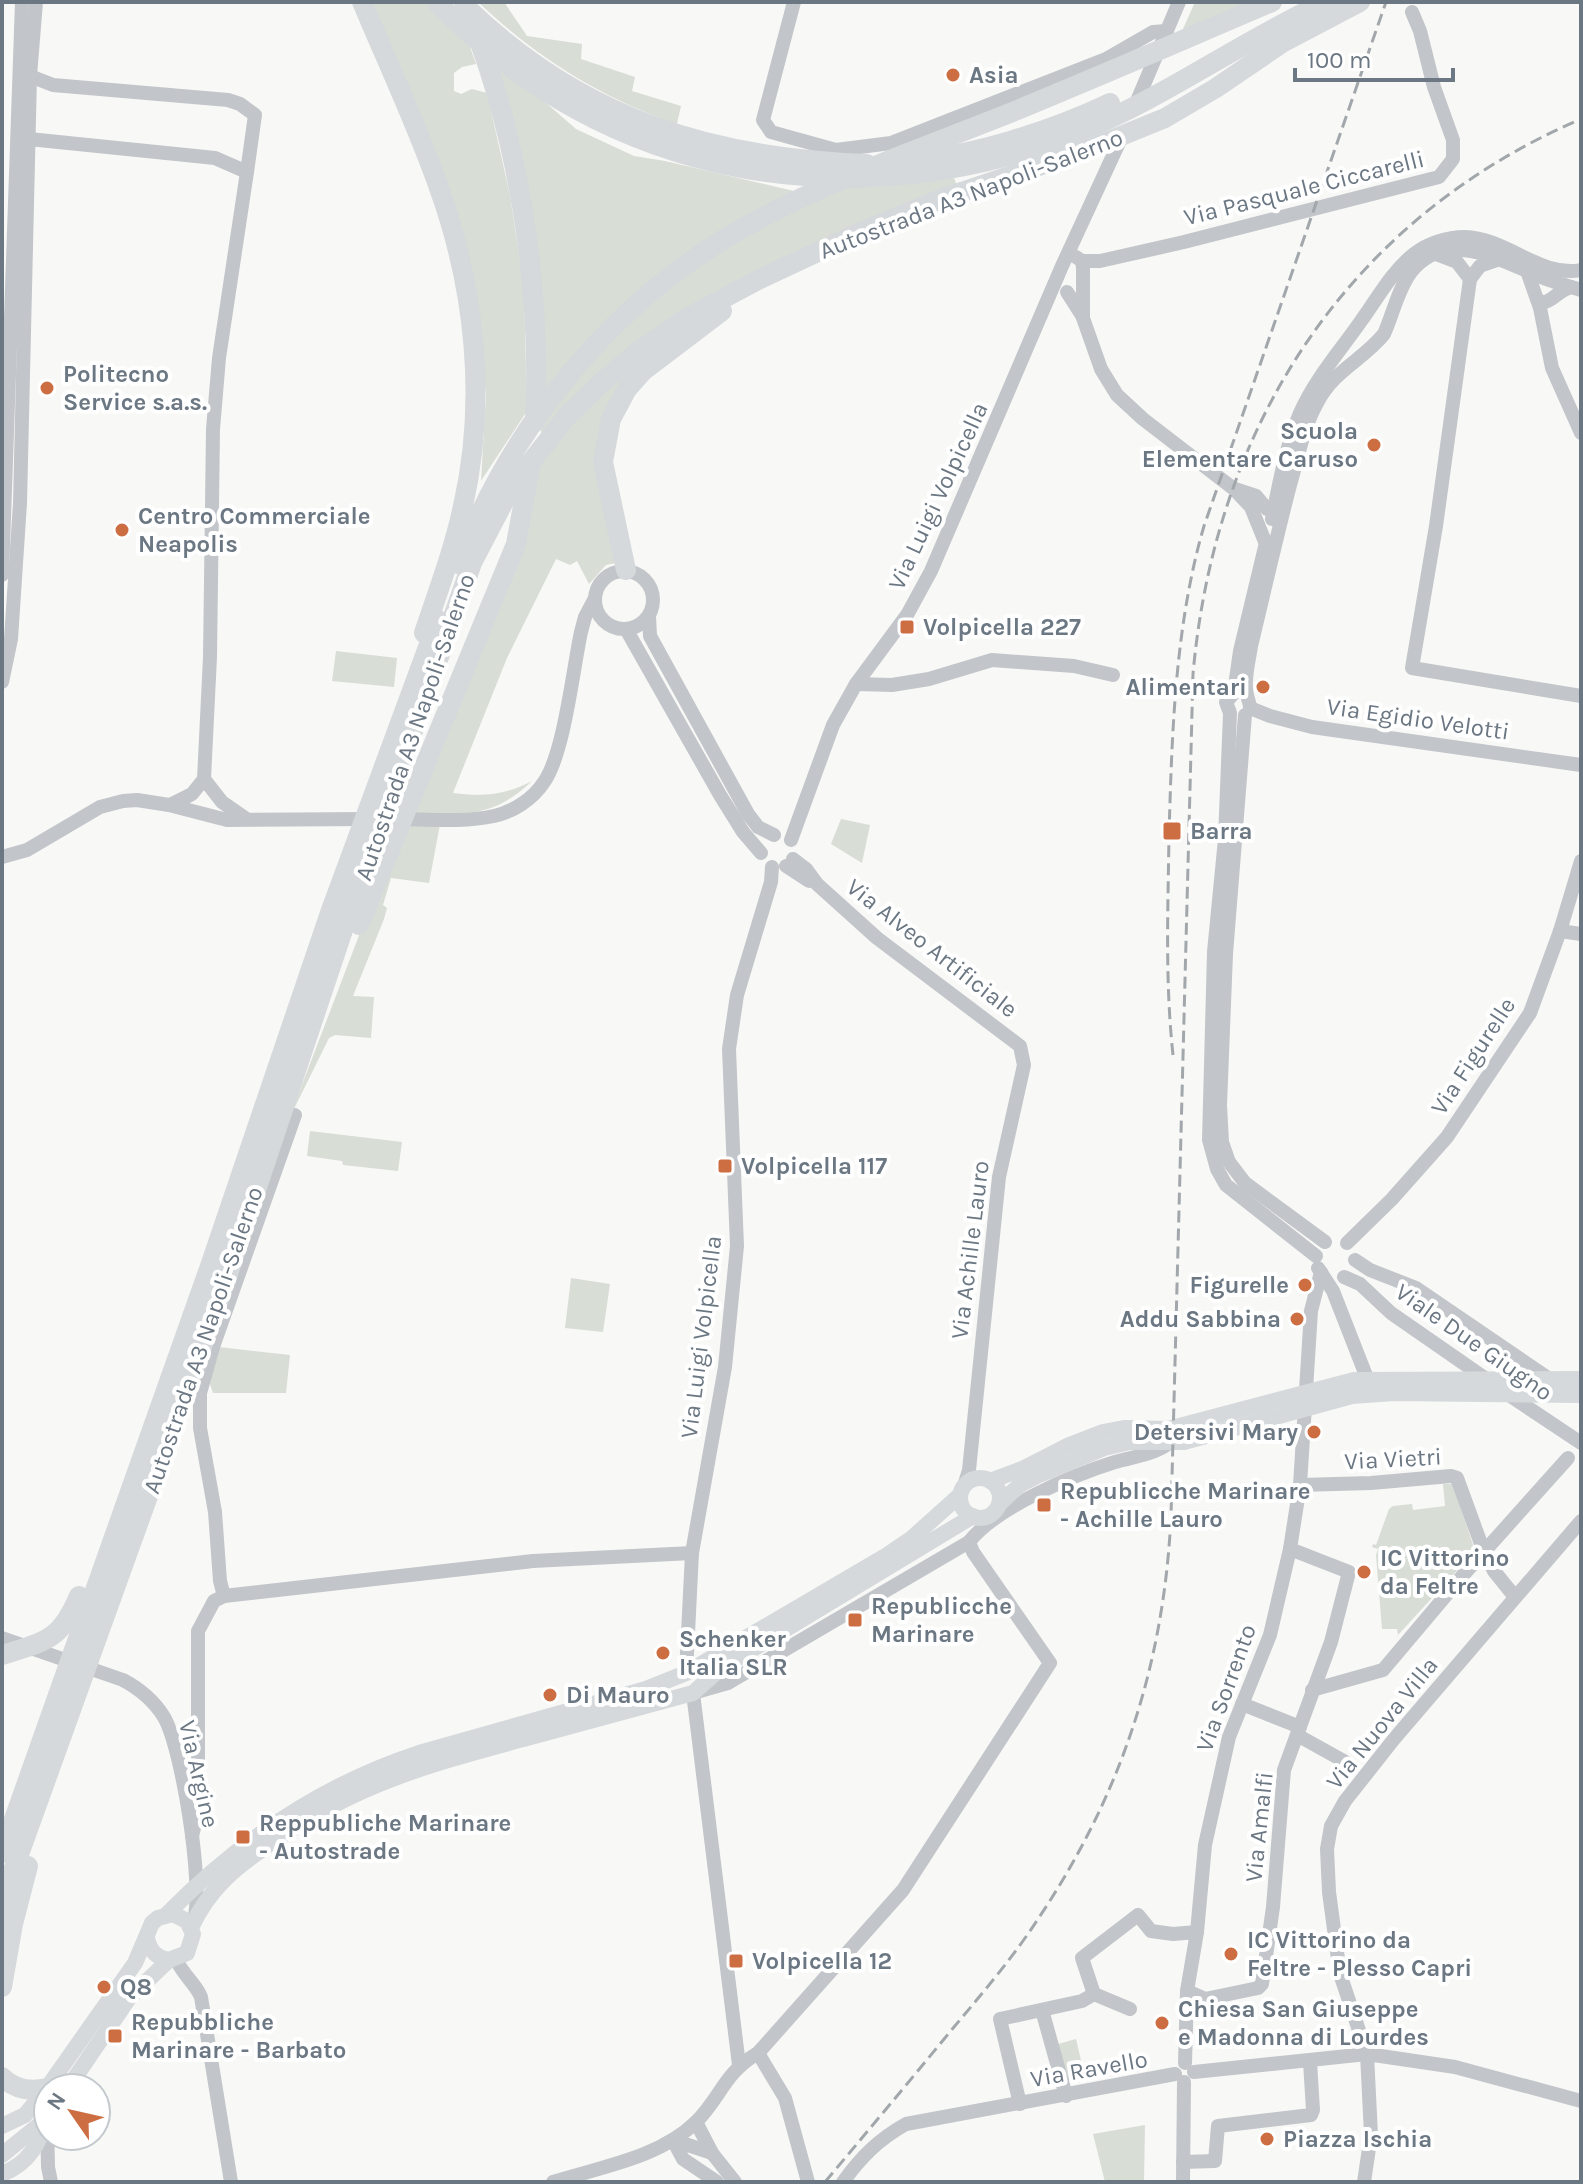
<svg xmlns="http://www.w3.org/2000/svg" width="1583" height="2184" font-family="Karla,sans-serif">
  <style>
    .green { fill: #d8ddd6 }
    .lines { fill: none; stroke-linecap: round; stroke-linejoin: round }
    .minor { stroke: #c2c5c9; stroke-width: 14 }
    .major { stroke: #d5d9dc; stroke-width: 16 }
    .highway { stroke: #d5d9dc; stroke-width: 20 }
    .rail { stroke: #a2a7ac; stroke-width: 3; stroke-dasharray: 12 6; stroke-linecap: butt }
    .poi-dot { fill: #cd6d42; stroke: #fff; stroke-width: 3 }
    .labels { text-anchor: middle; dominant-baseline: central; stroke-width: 8; stroke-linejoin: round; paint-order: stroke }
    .poi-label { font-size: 24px; font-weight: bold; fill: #6b7783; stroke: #fff; text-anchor: start }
    .street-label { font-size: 24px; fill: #6b7783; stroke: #fff }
  </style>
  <rect width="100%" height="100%" fill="#f8f8f6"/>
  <!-- green -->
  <g class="green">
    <path d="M 369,2 L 426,2 L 470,47 L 476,64 L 462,67 L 454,73 L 454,91 L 461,94 L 472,89 L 487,93 L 510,195 L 524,287 L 527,411 L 481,481 L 486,395 L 474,281 Z"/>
    <path d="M 478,2 L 504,2 L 527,36 L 582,44 L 581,59 L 635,77 L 632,91 L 681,106 L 677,124 C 601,98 536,57 478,2 Z"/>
    <path d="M 1195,2 L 1265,2 L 1179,38 Z"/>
    <path d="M 495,68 L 545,102 L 576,129 L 634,156 L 665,161 L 794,191 L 767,206 L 546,390 L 541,295 Z"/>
    <path d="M 953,175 L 958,189 L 742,281 L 541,435 L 541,423 L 613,337 L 695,267 L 754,228 L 844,184 Z"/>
    <path d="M 640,357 L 604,416 L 616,563 L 606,565 L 589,584 L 577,561 L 570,565 L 556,559 L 507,658 L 453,793 C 483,797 506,795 532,781 C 502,809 482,814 442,814 L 429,883 L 391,878 L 383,905 L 387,908 L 384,919 L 353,996 L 374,997 L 371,1038 L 335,1035 L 329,1038 L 289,1119 L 358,938 L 508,577 L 541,462 L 560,435 Z"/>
    <path d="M 336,651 L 397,658 L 394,687 L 332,681 Z"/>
    <path d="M 841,819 L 870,825 L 862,863 L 831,844 Z"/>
    <path d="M 310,1131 L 402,1142 L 398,1171 L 343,1165 L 342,1161 L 307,1156 Z"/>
    <path d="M 571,1278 L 610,1284 L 603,1332 L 565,1328 Z"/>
    <path d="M 219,1347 L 290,1355 L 286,1393 L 213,1393 L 208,1379 Z"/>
    <path d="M 1443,1484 L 1453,1484 L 1475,1551 L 1398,1635 L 1397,1629 L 1382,1629 L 1376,1555 L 1378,1549 L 1372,1547 L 1373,1544 L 1376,1545 L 1389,1509 L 1393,1506 L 1412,1504 L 1413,1510 L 1445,1506 Z"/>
    <path d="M 1076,2039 L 1085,2077 L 1067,2081 L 1058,2044 Z"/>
    <path d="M 1145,2125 L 1144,2182 L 1105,2182 L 1093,2134 Z"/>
  </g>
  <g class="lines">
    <!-- minor -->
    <g class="minor">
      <path d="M 794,2 L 763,120 L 771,132 L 836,150 L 891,143 L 1106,59 L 1153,32 L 1167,31"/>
      <path d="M 30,76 L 53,85 L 228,100 L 240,104 L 255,115 L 247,172"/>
      <path d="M 1134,108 L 1179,2"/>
      <path d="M 29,139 L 215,158 L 247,172 L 219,358 L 213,429 L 210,657 L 204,779 L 222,802 L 245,818"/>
      <path d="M 1436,254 L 1457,262 L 1470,279 L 1436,526 L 1412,668 L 1581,696"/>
      <path d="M 1076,257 L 1082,261 L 1083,268 L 1083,318 L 1101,369 L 1117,395 L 1143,419 L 1234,489 L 1251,507 L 1266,544"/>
      <path d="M 1082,261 L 1100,261 L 1184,242 L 1439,177 L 1453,159 L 1453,140 L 1434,87 L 1420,31 L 1412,12"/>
      <path d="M 1527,271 L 1540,308 L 1552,368 L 1581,433"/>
      <path d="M 1470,279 L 1480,266 L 1500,259"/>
      <path d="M 1067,292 L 1083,317"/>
      <path d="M 1537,299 L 1542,303 C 1552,302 1559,290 1571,287"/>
      <path d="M 1235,489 L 1256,496 L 1267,509"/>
      <path d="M 1272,519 C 1279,484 1286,446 1300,413 C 1315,379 1340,351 1361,321 C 1377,299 1392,271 1414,254 C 1428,243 1447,237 1465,237 C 1506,238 1541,278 1581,270"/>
      <circle cx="624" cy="600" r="29"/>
      <path d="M 2,575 L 22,2"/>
      <path d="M 649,616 L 650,636 L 748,814 L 758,827 L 774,835"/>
      <path d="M 626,629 L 720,795 L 743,832 L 761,853"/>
      <path d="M 2,682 L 11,639 L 20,503 L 30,76 L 36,2"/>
      <path d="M 856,684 L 892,685 L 929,679 L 992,660 L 1074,666 L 1113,675"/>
      <path d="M 1234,693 L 1240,651 L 1265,547"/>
      <path d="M 1234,693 L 1226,702 L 1230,713 L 1225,839 L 1214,952 L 1209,1140 L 1217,1169 L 1226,1185 L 1316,1256"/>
      <path d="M 1250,708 C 1250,703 1248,700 1247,695 C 1243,681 1249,661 1251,646 C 1264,592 1276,539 1290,485 C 1298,458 1303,428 1317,403 C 1334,370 1363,360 1384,334 C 1393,314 1398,289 1411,272 C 1447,226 1505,263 1546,279 C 1557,283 1569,286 1581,290"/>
      <path d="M 1250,708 L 1270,716 L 1312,727 L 1581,765"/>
      <path d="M 1245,715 L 1226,954 L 1220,1105 L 1222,1142 L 1229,1162 L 1245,1183 L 1325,1242"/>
      <path d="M 170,805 L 192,794 L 204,779"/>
      <path d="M 394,819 C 426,819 462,823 494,816 C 513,812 533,799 544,782 C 564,754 573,669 581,632 L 585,617 L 594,600"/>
      <path d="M 791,840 L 833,725 L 856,684 L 907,615 L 931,571 L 1062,266 L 1123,134"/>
      <path d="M 2,857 L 27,850 L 100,807 L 123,801 L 137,800 L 169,805 L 227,820 L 369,819"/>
      <path d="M 793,859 L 806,869 L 817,884 L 877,938 L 1020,1046 L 1024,1065 L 999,1177 L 969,1470 L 964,1486"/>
      <path d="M 786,866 L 809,881"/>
      <path d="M 1560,931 L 1581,934"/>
      <path d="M 1347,1243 L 1392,1199 L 1447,1137 L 1530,1013 L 1560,931 L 1581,861"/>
      <path d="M 1355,1260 L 1370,1270 L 1416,1288 L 1551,1380"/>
      <path d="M 1318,1268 L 1333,1291 L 1367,1378"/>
      <path d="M 1344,1277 L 1360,1284 L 1391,1313 L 1489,1381"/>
      <path d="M 1506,1393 L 1581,1443"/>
      <path d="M 1300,1485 L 1371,1483 L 1451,1476 L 1457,1478 L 1484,1552 L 1494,1571 L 1515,1597"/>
      <path d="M 224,1596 L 533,1561 L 692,1553"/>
      <path d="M 2,1638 L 123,1680 C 140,1689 154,1701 164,1717 C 182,1748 204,1886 194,1920"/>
      <path d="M 686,1673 L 692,1553 L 725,1367 L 737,1246 L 729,1049 L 737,995 L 771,882 L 772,867"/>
      <path d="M 1312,1690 L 1383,1670 L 1464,1574 L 1568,1458"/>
      <path d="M 1242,1704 L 1300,1727"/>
      <path d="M 1297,1735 L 1351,1765"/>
      <path d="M 192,1836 L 198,1811 L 198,1631 L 214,1601 L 224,1596 L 220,1581 L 215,1512 L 200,1428 L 200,1393 L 213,1347 L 295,1115"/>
      <path d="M 176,1959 C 182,1974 196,1984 201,1997 L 231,2182"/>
      <path d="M 1187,1991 L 1205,1999 L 1258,1988 L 1262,1984 L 1273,1907 L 1284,1770 L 1331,1642 L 1349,1572 L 1290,1549"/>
      <path d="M 1130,2009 L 1094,1994 L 1082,1958 L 1138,1915 L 1151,1931 L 1173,1934 L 1197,1932"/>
      <path d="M 1042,2010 L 1066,2096"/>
      <path d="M 758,2053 L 785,2098 L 808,2182"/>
      <path d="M 1185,2063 L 1187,1991 L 1197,1932 L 1205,1845 L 1229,1737 L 1270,1635 L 1290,1549 L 1300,1485 L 1311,1311 L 1321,1272"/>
      <path d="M 739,2065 L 693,1693 L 728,1683 L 969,1542 C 995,1508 1073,1475 1115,1462 C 1133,1457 1152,1455 1168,1444"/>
      <path d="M 1194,2072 L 1367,2054 L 1455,2067 L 1581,2101"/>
      <path d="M 1020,2104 L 1000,2019 L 1082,2001 L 1094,1994"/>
      <path d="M 696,2122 L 712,2153 L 735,2182"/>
      <path d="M 47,2123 L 48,2167 L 51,2182"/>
      <path d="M 673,2140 L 683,2159 L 717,2182"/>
      <path d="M 673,2140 L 712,2153"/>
      <path d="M 1183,2162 L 1215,2161 L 1218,2126 L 1311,2115 L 1313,2110 L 1310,2062"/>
      <path d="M 553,2182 C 600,2167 659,2158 696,2122 C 721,2097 724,2073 758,2053 L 903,1890 L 1050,1663 L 973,1552 L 969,1542"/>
      <path d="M 843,2182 C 861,2157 879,2139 906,2124 L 1175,2074"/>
      <path d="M 1183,2182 L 1184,2082"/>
      <path d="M 1364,2182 L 1371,2135 L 1367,2054 L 1340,1974 L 1329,1892 L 1327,1849 L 1331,1826 L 1345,1801 L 1394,1739 L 1581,1521"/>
    </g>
    <!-- major -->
    <g class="major">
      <circle cx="980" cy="1498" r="20"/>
      <path d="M 990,1481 L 1022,1469 L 1067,1446 L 1103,1432 L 1124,1428 L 1168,1429 L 1354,1380 L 1581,1379"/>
      <path d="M 999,1504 L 1020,1485 L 1039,1475 L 1104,1448 L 1130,1442 L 1184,1442 L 1352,1396 L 1394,1393 L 1581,1395"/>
      <path d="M 166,1915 C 238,1842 321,1785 419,1753 L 646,1689 L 686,1673 L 884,1557 L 912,1538 L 960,1495"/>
      <path d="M 191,1928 C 210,1886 238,1866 274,1841 C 358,1783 431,1764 527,1738 C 582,1723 638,1708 693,1693 L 720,1669 L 973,1516"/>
      <path d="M 68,2088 L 129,1998 L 169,1960"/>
      <path d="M 2,2126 L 25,2115 L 47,2088 L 135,1963 L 152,1923 L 158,1918 L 173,1914 L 187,1921 L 193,1934 L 187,1953 L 169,1960 C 156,1958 150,1951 147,1938"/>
      <path d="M 2,2155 L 44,2121"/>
      <path d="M 2,2174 C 30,2163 39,2143 48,2117"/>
    </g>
    <!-- highway -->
    <g class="highway">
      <path d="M 362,2 C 388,64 417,125 439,188 C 475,288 487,401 463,506 C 454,549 438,591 424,633"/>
      <path d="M 437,2 C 606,179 854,222 1079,132 C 1166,97 1241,41 1326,2"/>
      <path d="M 464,2 C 518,129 542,285 535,422"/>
      <path d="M 470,11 C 585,120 712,158 867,164"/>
      <path d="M 911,161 C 975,155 1051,131 1110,103"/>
      <path d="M 459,564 C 510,426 615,300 743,228 C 828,180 920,149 1010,113 C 1098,77 1185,39 1272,2"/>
      <path d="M 626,570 L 603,462 L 611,419 L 627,389 L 643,371 L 722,311"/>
      <path d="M 359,925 L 516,544 L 531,462"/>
      <path d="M 2,1655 C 46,1641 60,1641 79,1596"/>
      <path d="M 2,1853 L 210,1266 L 331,910 L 438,620"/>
      <path d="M 2,1908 L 13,1871 L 228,1274 L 343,930 L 472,563 L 512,486 L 568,415 L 601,383 L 640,350 L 685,319 L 758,280 L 858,233 L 941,199 L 1089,149 L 1165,118 L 1216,88 L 1282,43 L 1360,2"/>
      <path d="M 2,1987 L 13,1924 L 28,1866"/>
      <path d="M 2,2077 C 15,2090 30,2092 47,2088"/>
    </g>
    <!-- rail -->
    <g class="rail">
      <path d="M 1173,1055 C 1165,981 1168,909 1169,835 C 1172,732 1175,625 1204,526 L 1386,2"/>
      <path d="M 825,2182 C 867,2132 908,2083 949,2033 C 980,1996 1012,1959 1038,1919 C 1121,1795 1164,1665 1171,1516 L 1193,674 C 1215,425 1348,219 1581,119"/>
    </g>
  </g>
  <!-- markers -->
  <g class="poi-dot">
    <circle cx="953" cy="75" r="8"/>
    <circle cx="47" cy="388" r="8"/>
    <circle cx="1374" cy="445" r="8"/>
    <circle cx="122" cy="530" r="8"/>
    <rect x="899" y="619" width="16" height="16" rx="4"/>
    <circle cx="1263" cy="687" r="8"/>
    <rect x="1162" y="821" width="20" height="20" rx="4"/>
    <rect x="717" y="1158" width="16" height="16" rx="4"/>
    <circle cx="1305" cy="1285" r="8"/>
    <circle cx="1297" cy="1319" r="8"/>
    <circle cx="1314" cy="1432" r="8"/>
    <rect x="1036" y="1497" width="16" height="16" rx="4"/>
    <circle cx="1364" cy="1572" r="8"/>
    <rect x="847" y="1612" width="16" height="16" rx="4"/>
    <circle cx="663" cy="1653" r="8"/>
    <circle cx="550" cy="1695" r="8"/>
    <rect x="235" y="1829" width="16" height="16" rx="4"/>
    <circle cx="1231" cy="1954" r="8"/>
    <rect x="728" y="1953" width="16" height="16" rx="4"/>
    <circle cx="104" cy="1987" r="8"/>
    <circle cx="1162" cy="2023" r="8"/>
    <rect x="107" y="2028" width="16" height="16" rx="4"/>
    <circle cx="1267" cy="2139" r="8"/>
  </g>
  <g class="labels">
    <!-- poi labels -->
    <g class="poi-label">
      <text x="969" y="75">Asia</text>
      <text x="63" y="374">Politecno<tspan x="63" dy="28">Service s.a.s.</tspan></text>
      <text x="1358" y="431" text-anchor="end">Scuola<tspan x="1358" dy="28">Elementare Caruso</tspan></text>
      <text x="138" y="516">Centro Commerciale<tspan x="138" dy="28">Neapolis</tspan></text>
      <text x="923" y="627">Volpicella 227</text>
      <text x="1247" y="687" text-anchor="end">Alimentari</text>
      <text x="1190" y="831">Barra</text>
      <text x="741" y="1166">Volpicella 117</text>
      <text x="1289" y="1285" text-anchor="end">Figurelle</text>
      <text x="1281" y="1319" text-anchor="end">Addu Sabbina</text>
      <text x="1298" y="1432" text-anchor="end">Detersivi Mary</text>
      <text x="1060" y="1491">Republicche Marinare<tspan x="1060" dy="28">- Achille Lauro</tspan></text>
      <text x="1380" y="1558">IC Vittorino<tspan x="1380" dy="28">da Feltre</tspan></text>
      <text x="871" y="1606">Republicche<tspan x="871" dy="28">Marinare</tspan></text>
      <text x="679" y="1639">Schenker<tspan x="679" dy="28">Italia SLR</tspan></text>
      <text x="566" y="1695">Di Mauro</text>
      <text x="259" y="1823">Reppubliche Marinare<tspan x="259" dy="28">- Autostrade</tspan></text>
      <text x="1247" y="1940">IC Vittorino da<tspan x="1247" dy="28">Feltre - Plesso Capri</tspan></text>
      <text x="752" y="1961">Volpicella 12</text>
      <text x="120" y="1987">Q8</text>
      <text x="1178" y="2009">Chiesa San Giuseppe<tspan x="1178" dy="28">e Madonna di Lourdes</tspan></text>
      <text x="131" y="2022">Repubbliche<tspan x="131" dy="28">Marinare - Barbato</tspan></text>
      <text x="1283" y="2139">Piazza Ischia</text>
    </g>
    <!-- street labels -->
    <g class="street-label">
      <text transform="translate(1304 188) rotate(-14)">Via Pasquale Ciccarelli</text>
      <text transform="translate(971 194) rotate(-21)">Autostrada A3 Napoli-Salerno</text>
      <text transform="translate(938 496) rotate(-65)">Via Luigi Volpicella</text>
      <text transform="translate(1418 719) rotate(8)">Via Egidio Velotti</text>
      <text transform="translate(415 727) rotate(-71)">Autostrada A3 Napoli-Salerno</text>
      <text transform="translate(932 948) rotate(38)">Via Alveo Artificiale</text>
      <text transform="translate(1473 1056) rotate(-57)">Via Figurelle</text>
      <text transform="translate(970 1250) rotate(-83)">Via Achille Lauro</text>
      <text transform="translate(701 1337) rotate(-83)">Via Luigi Volpicella</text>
      <text transform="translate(203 1340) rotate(-71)">Autostrada A3 Napoli-Salerno</text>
      <text transform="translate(1474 1342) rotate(35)">Viale Due Giugno</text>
      <text transform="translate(1393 1459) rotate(-3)">Via Vietri</text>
      <text transform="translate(1226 1688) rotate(-70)">Via Sorrento</text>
      <text transform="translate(1382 1723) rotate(-51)">Via Nuova Villa</text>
      <text transform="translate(199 1774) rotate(77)">Via Argine</text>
      <text transform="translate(1259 1827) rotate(-84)">Via Amalfi</text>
      <text transform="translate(1089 2069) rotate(-10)">Via Ravello</text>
    </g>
  </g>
  <!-- border -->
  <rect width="1583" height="2184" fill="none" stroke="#6b7783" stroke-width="8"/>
  <!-- north arrow -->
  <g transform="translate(72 2112) rotate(304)"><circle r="38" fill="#ffffff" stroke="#c4c9cd" stroke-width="2"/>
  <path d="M0-6L14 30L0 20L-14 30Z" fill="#cd6d42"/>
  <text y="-12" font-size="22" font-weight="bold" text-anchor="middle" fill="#6b7783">N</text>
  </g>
  <!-- scale -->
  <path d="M1295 68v12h158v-12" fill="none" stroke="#6b7783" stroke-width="4"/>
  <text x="1307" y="68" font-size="24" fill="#6b7783" stroke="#ffffff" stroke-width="6" paint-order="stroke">100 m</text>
</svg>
